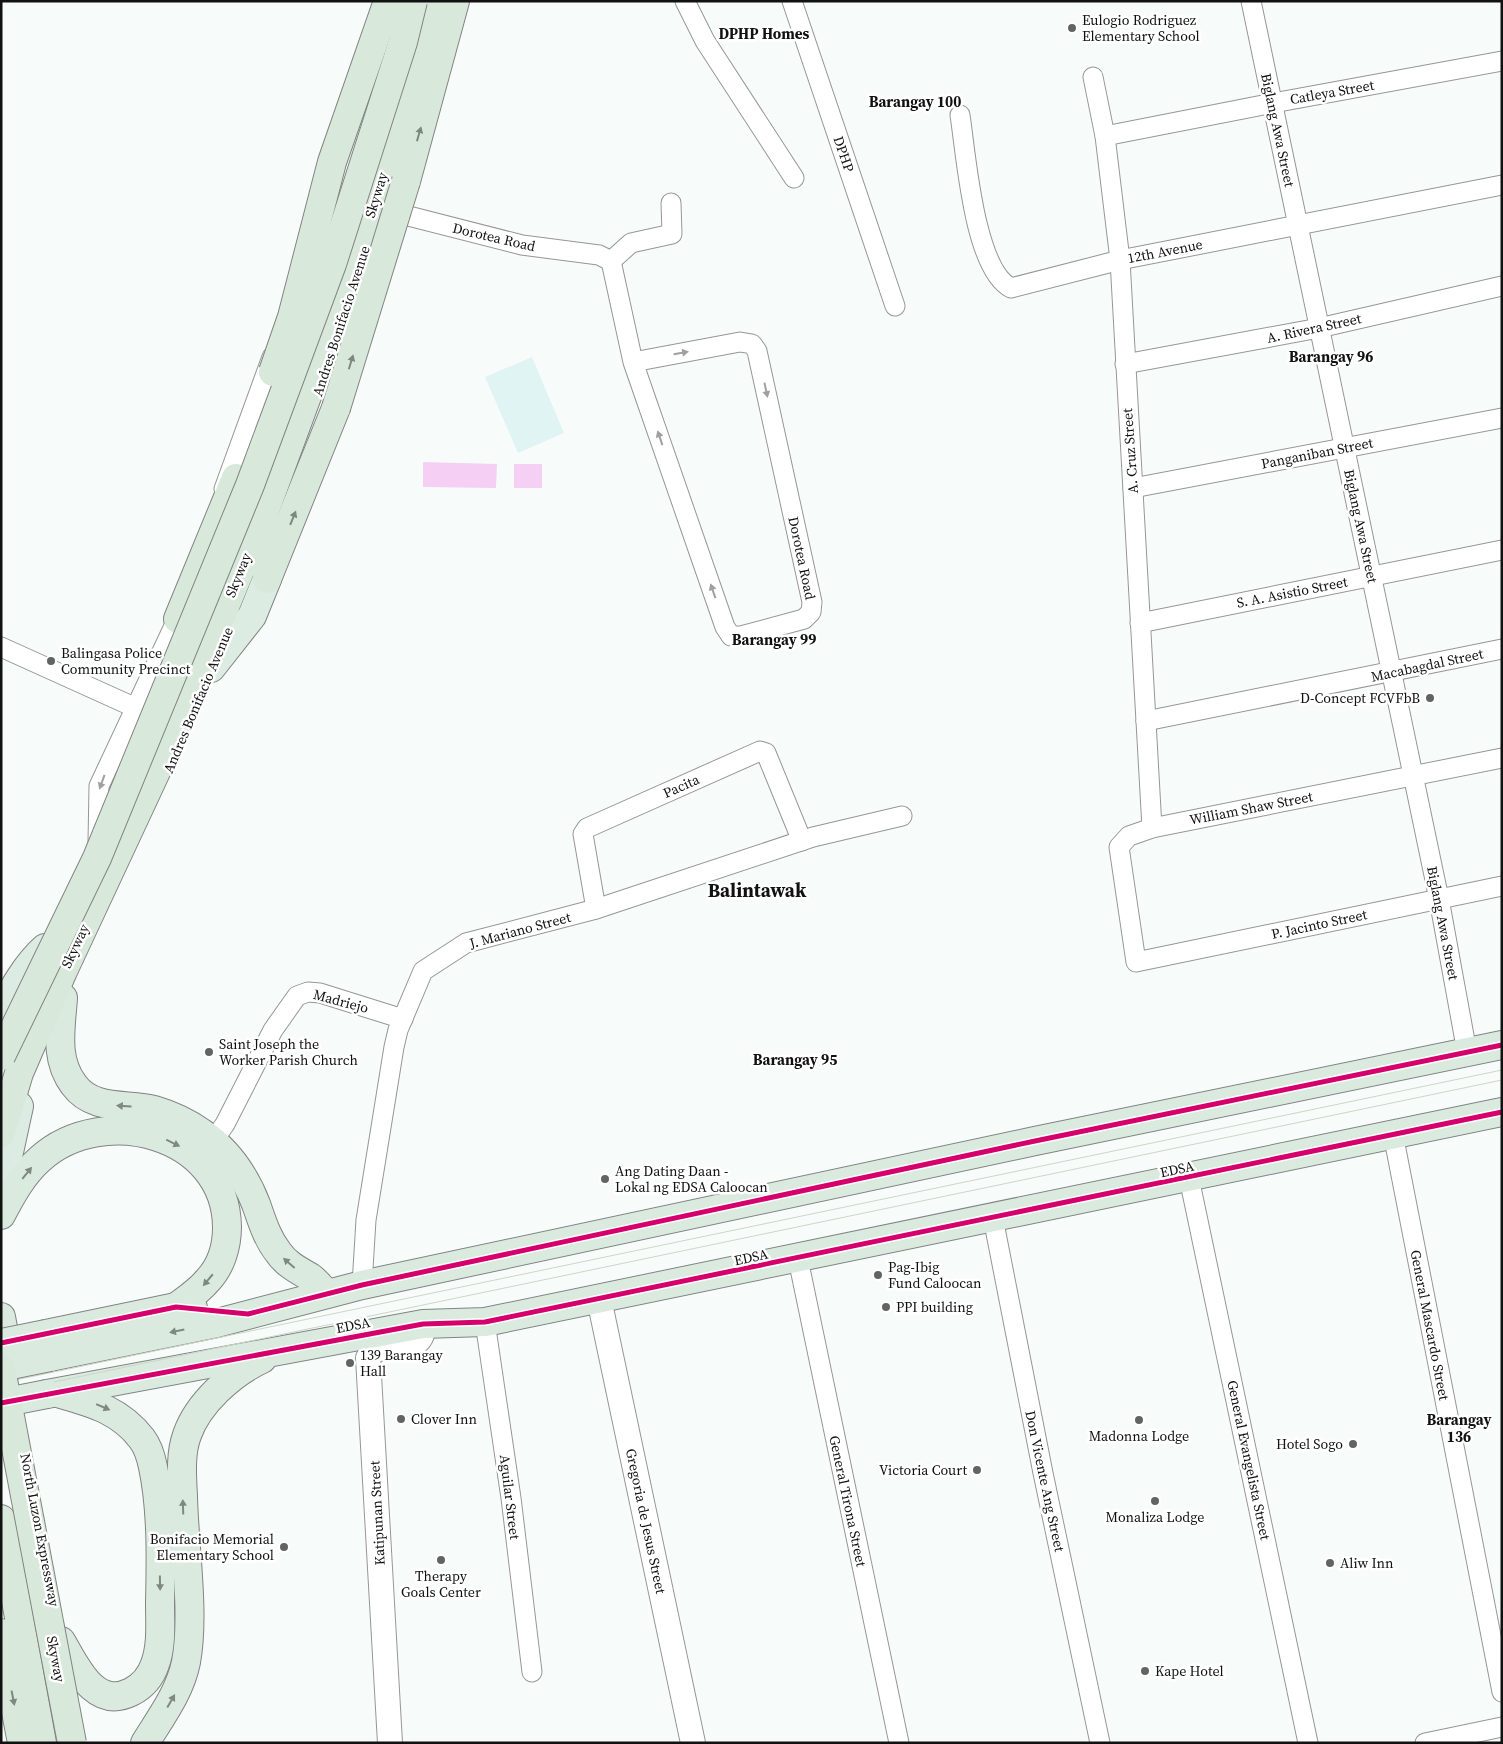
<svg xmlns="http://www.w3.org/2000/svg" width="1503" height="1744" font-family="'Source Serif 4',serif">
  <style>
    .pitch { fill: #e0f4f3 }
    .water { fill: #f5cff4 }
    .lines { fill: none; stroke-linecap: round; stroke-linejoin: round }
    .minor-casing { stroke: #959796; stroke-width: 21 }
    .tertiary-casing { stroke: #959796; stroke-width: 26 }
    .primary-casing { stroke: #828483; stroke-width: 30 }
    .trunk-casing { stroke: #828483; stroke-width: 30 }
    .motorway-casing { stroke: #828483; stroke-width: 30 }
    .minor { stroke: #fefffe; stroke-width: 19 }
    .tertiary { stroke: #fefffe; stroke-width: 24 }
    .primary { stroke: #ddece3; stroke-width: 28 }
    .trunk { stroke: #daeadf; stroke-width: 28 }
    .motorway { stroke: #d8e9db; stroke-width: 28 }
    .tram { stroke: #ccd7c7; stroke-width: 1 }
    .trunk-bridge-casing { stroke: #828483; stroke-width: 30; stroke-linecap: butt }
    .motorway-bridge-casing { stroke: #828483; stroke-width: 30; stroke-linecap: butt }
    .trunk-bridge { stroke: #daeadf; stroke-width: 28 }
    .motorway-bridge { stroke: #d8e9db; stroke-width: 28 }
    .cycleway-casing { stroke: #fff; stroke-width: 8 }
    .cycleway { stroke: #d6006c; stroke-width: 5 }
    .oneway { fill: #7e8880 }
    .oneway2 { fill: #9fa09f }
    .oneway3 { fill: #808882 }
    .poi-dot { fill: #626363; stroke: #fff; stroke-width: 2 }
    .labels { text-anchor: middle; dominant-baseline: central; stroke-width: 5; stroke-linejoin: round; paint-order: stroke }
    .poi-label { font-size: 14px; fill: #111; stroke: #fff; text-anchor: start }
    .street-label { font-size: 14px; fill: #111; stroke: #fff }
    .neighbourhood-label { font-size: 15px; font-weight: bold; fill: #111; stroke: #fff }
    .district-label { font-size: 19px; font-weight: bold; fill: #111; stroke: #fff }
  </style>
  <rect width="100%" height="100%" fill="#f7fcfa"/>
  <!-- pitch -->
  <path class="pitch" d="M 532,357 L 564,433 L 518,453 L 485,377 Z"/>
  <!-- water -->
  <g class="water">
    <path d="M 423,462 L 497,464 L 496,488 L 423,487 Z"/>
    <rect x="514" y="464" width="28" height="24"/>
  </g>
  <g class="lines">
    <!-- minor casing -->
    <g class="minor-casing">
      <g id="minor">
        <path d="M 685,1 L 705,41 L 794,178"/>
        <path d="M 792,1 L 895,306"/>
        <path d="M 1251,1 L 1439,899 L 1467,1052"/>
        <path d="M 1093,77 L 1105,136 L 1120,260 L 1152,828"/>
        <path d="M 960,115 C 966,154 974,269 1011,288 L 1120,260 L 1502,185"/>
        <path d="M 1105,136 L 1273,103 L 1502,61"/>
        <path d="M 385,210 L 522,245 L 599,255 L 611,261 L 633,362 L 725,627 L 731,636 L 741,636 L 804,619 L 811,612 L 812,602 L 757,351 L 752,344 L 740,342 L 633,362"/>
        <path d="M 611,261 L 631,243 L 672,234 L 671,203"/>
        <path d="M 1125,364 L 1319,328 L 1502,286"/>
        <path d="M 1133,488 L 1502,418"/>
        <path d="M 224,489 L 272,357"/>
        <path d="M 1140,623 L 1502,550"/>
        <path d="M 1,647 L 136,708"/>
        <path d="M 1146,721 L 1502,649"/>
        <path d="M 1502,758 L 1152,828 L 1129,836 L 1119,847 L 1136,962 L 1502,886"/>
        <path d="M 98,842 L 99,786 L 182,609"/>
        <path d="M 596,909 L 583,834 L 587,828 L 760,751 L 766,753 L 802,841"/>
        <path d="M 1393,1134 L 1502,1692"/>
        <path d="M 213,1141 L 225,1124 L 273,1030 L 297,996 L 308,992 L 320,993 L 403,1019"/>
        <path d="M 1189,1178 L 1308,1743"/>
        <path d="M 993,1218 L 1043,1473 L 1100,1743"/>
        <path d="M 798,1259 L 899,1743"/>
        <path d="M 362,1285 L 366,1220 L 394,1047 L 398,1030 L 423,971 L 466,943 L 596,909 L 813,837 L 902,816"/>
        <path d="M 485,1322 L 511,1498 L 532,1672"/>
        <path d="M 1425,1743 L 1502,1727"/>
      </g>
    </g>
    <!-- tertiary casing -->
    <g class="tertiary-casing">
      <g id="tertiary">
        <path d="M 599,1299 L 693,1743"/>
        <path d="M 390,1743 L 368,1358 C 378,1335 425,1362 423,1324"/>
      </g>
    </g>
    <!-- primary casing -->
    <g class="primary-casing">
      <g id="primary">
        <path d="M 211,668 L 252,616 L 267,579 L 268,525"/>
        <path d="M 1,1011 C 13,989 26,965 45,948"/>
        <path d="M 1,1189 L 19,1106"/>
      </g>
    </g>
    <!-- trunk casing -->
    <g class="trunk-casing">
      <g id="trunk">
        <path d="M 63,998 C 61,1028 54,1059 74,1085 C 93,1111 127,1103 154,1110 C 171,1115 188,1123 202,1133 C 227,1150 245,1176 256,1204 C 262,1221 267,1238 278,1252 C 286,1264 298,1270 310,1277 C 316,1281 321,1288 326,1293"/>
        <path d="M 1,1215 C 12,1194 23,1174 40,1159 C 103,1102 226,1134 227,1227 C 227,1246 221,1266 208,1280 C 199,1291 187,1299 176,1307"/>
        <path d="M 1,1317 L 10,1365"/>
        <path d="M 46,1334 L 176,1307 L 193,1308"/>
        <path d="M 50,1357 L 217,1323 L 362,1285 L 1035,1141 L 1502,1045"/>
        <path d="M 47,1394 L 423,1324 L 485,1322 L 1502,1112"/>
        <path d="M 61,1641 C 76,1666 94,1710 131,1692 C 143,1686 151,1676 155,1664 C 162,1645 160,1623 160,1603 C 161,1559 162,1510 153,1467 C 151,1457 148,1447 142,1439 C 121,1411 93,1403 61,1394"/>
        <path d="M 145,1743 C 161,1717 180,1692 186,1662 C 195,1614 184,1546 183,1496 C 182,1476 180,1454 187,1435 C 198,1403 232,1373 262,1359"/>
      </g>
    </g>
    <!-- motorway casing -->
    <g class="motorway-casing">
      <g id="motorway">
        <path d="M 406,181 L 455,1"/>
        <path d="M 267,579 L 336,408"/>
        <path d="M 178,619 L 236,478"/>
        <path d="M 1,1133 L 19,1073 L 63,971 L 160,763 L 265,510 L 354,269 L 432,1"/>
        <path d="M 1,1519 L 42,1743"/>
        <path d="M 1,1633 L 22,1743"/>
      </g>
    </g>
    <!-- minor -->
    <use href="#minor" class="minor"/>
    <!-- tertiary -->
    <use href="#tertiary" class="tertiary"/>
    <!-- primary -->
    <use href="#primary" class="primary"/>
    <!-- trunk -->
    <use href="#trunk" class="trunk"/>
    <!-- motorway -->
    <use href="#motorway" class="motorway"/>
    <!-- tram -->
    <g class="tram">
      <path d="M 1,1383 L 1502,1070"/>
      <path d="M 1,1393 L 1502,1080"/>
    </g>
    <!-- trunk-bridge casing -->
    <g class="trunk-bridge-casing">
      <g id="trunk-bridge">
        <path d="M 1,1343 L 46,1334"/>
        <path d="M 1,1367 L 50,1357"/>
        <path d="M 1,1403 L 47,1394"/>
      </g>
    </g>
    <!-- motorway-bridge casing -->
    <g class="motorway-bridge-casing">
      <g id="motorway-bridge">
        <path d="M 273,372 L 292,317 L 332,162 L 388,1"/>
        <path d="M 336,408 L 406,181"/>
        <path d="M 1,1056 L 97,858 L 250,485 L 332,264 L 403,42 L 413,1"/>
        <path d="M 1,1369 L 72,1743"/>
      </g>
    </g>
    <!-- trunk-bridge -->
    <use href="#trunk-bridge" class="trunk-bridge"/>
    <!-- motorway-bridge -->
    <use href="#motorway-bridge" class="motorway-bridge"/>
    <!-- cycleway casing -->
    <g class="cycleway-casing">
      <g id="cycleway">
        <path d="M 1,1343 L 176,1307 L 248,1314 L 362,1285 L 1035,1141 L 1502,1045"/>
        <path d="M 1,1403 L 423,1324 L 485,1322 L 1502,1112"/>
      </g>
    </g>
    <!-- cycleway -->
    <use href="#cycleway" class="cycleway"/>
  </g>
  <!-- one-way arrows -->
  <defs><path id="oneway-solid" d="M-6-.8H1V-3.2L6.5 0L1 3.2V.8H-6Z" transform="scale(1.25)"/></defs>
  <g class="oneway">
    <use href="#oneway-solid" transform="translate(419 134) rotate(-74)"/>
    <use href="#oneway-solid" transform="translate(351 362) rotate(-73)"/>
    <use href="#oneway-solid" transform="translate(293 518) rotate(-68)"/>
    <use href="#oneway-solid" transform="translate(13 1698) rotate(79)"/>
  </g>
  <g class="oneway2">
    <use href="#oneway-solid" transform="translate(681 353) rotate(-10)"/>
    <use href="#oneway-solid" transform="translate(766 390) rotate(78)"/>
    <use href="#oneway-solid" transform="translate(660 438) rotate(-109)"/>
    <use href="#oneway-solid" transform="translate(713 591) rotate(-109)"/>
    <use href="#oneway-solid" transform="translate(102 782) rotate(110)"/>
  </g>
  <g class="oneway3">
    <use href="#oneway-solid" transform="translate(124 1106) rotate(-176)"/>
    <use href="#oneway-solid" transform="translate(173 1143) rotate(26)"/>
    <use href="#oneway-solid" transform="translate(27 1173) rotate(-51)"/>
    <use href="#oneway-solid" transform="translate(289 1263) rotate(-139)"/>
    <use href="#oneway-solid" transform="translate(208 1280) rotate(130)"/>
    <use href="#oneway-solid" transform="translate(177 1331) rotate(168)"/>
    <use href="#oneway-solid" transform="translate(103 1407) rotate(23)"/>
    <use href="#oneway-solid" transform="translate(183 1507) rotate(-92)"/>
    <use href="#oneway-solid" transform="translate(160 1583) rotate(89)"/>
    <use href="#oneway-solid" transform="translate(171 1701) rotate(-60)"/>
  </g>
  <!-- markers -->
  <g class="poi-dot">
    <circle cx="1072" cy="28" r="5"/>
    <circle cx="51" cy="661" r="5"/>
    <circle cx="1430" cy="698" r="5"/>
    <circle cx="209" cy="1052" r="5"/>
    <circle cx="605" cy="1179" r="5"/>
    <circle cx="878" cy="1275" r="5"/>
    <circle cx="886" cy="1307" r="5"/>
    <circle cx="350" cy="1363" r="5"/>
    <circle cx="401" cy="1419" r="5"/>
    <circle cx="1139" cy="1420" r="5"/>
    <circle cx="1353" cy="1444" r="5"/>
    <circle cx="977" cy="1470" r="5"/>
    <circle cx="1155" cy="1501" r="5"/>
    <circle cx="284" cy="1547" r="5"/>
    <circle cx="441" cy="1560" r="5"/>
    <circle cx="1330" cy="1563" r="5"/>
    <circle cx="1145" cy="1671" r="5"/>
  </g>
  <g class="labels">
    <!-- poi labels -->
    <g class="poi-label">
      <text x="1082" y="20">Eulogio Rodriguez<tspan x="1082" dy="16">Elementary School</tspan></text>
      <text x="61" y="653">Balingasa Police<tspan x="61" dy="16">Community Precinct</tspan></text>
      <text x="1420" y="698" text-anchor="end">D-Concept FCVFbB</text>
      <text x="219" y="1044">Saint Joseph the<tspan x="219" dy="16">Worker Parish Church</tspan></text>
      <text x="615" y="1171">Ang Dating Daan -<tspan x="615" dy="16">Lokal ng EDSA Caloocan</tspan></text>
      <text x="888" y="1267">Pag-Ibig<tspan x="888" dy="16">Fund Caloocan</tspan></text>
      <text x="896" y="1307">PPI building</text>
      <text x="360" y="1355">139 Barangay<tspan x="360" dy="16">Hall</tspan></text>
      <text x="411" y="1419">Clover Inn</text>
      <text x="1139" y="1436" text-anchor="middle">Madonna Lodge</text>
      <text x="1343" y="1444" text-anchor="end">Hotel Sogo</text>
      <text x="967" y="1470" text-anchor="end">Victoria Court</text>
      <text x="1155" y="1517" text-anchor="middle">Monaliza Lodge</text>
      <text x="274" y="1539" text-anchor="end">Bonifacio Memorial<tspan x="274" dy="16">Elementary School</tspan></text>
      <text x="1340" y="1563">Aliw Inn</text>
      <text x="441" y="1576" text-anchor="middle">Therapy<tspan x="441" dy="16">Goals Center</tspan></text>
      <text x="1155" y="1671">Kape Hotel</text>
    </g>
    <!-- street labels -->
    <g class="street-label">
      <text transform="translate(1332 92) rotate(-10)">Catleya Street</text>
      <text transform="translate(1278 130) rotate(78)">Biglang Awa Street</text>
      <text transform="translate(844 154) rotate(71)">DPHP</text>
      <text transform="translate(376 195) rotate(-73)">Skyway</text>
      <text transform="translate(494 237) rotate(13)">Dorotea Road</text>
      <text transform="translate(1165 251) rotate(-11)">12th Avenue</text>
      <text transform="translate(341 321) rotate(-72)">Andres Bonifacio Avenue</text>
      <text transform="translate(1314 328) rotate(-12)">A. Rivera Street</text>
      <text transform="translate(1130 451) rotate(-94)">A. Cruz Street</text>
      <text transform="translate(1317 453) rotate(-11)">Panganiban Street</text>
      <text transform="translate(1361 526) rotate(78)">Biglang Awa Street</text>
      <text transform="translate(802 558) rotate(78)">Dorotea Road</text>
      <text transform="translate(238 575) rotate(-68)">Skyway</text>
      <text transform="translate(1292 592) rotate(-11)">S. A. Asistio Street</text>
      <text transform="translate(1427 665) rotate(-12)">Macabagdal Street</text>
      <text transform="translate(198 700) rotate(-67)">Andres Bonifacio Avenue</text>
      <text transform="translate(681 786) rotate(-24)">Pacita</text>
      <text transform="translate(1251 808) rotate(-11)">William Shaw Street</text>
      <text transform="translate(1443 923) rotate(79)">Biglang Awa Street</text>
      <text transform="translate(1319 924) rotate(-12)">P. Jacinto Street</text>
      <text transform="translate(520 930) rotate(-15)">J. Mariano Street</text>
      <text transform="translate(75 946) rotate(-65)">Skyway</text>
      <text transform="translate(341 1001) rotate(15)">Madriejo</text>
      <text transform="translate(1177 1169) rotate(-12)">EDSA</text>
      <text transform="translate(751 1257) rotate(-12)">EDSA</text>
      <text transform="translate(353 1325) rotate(-11)">EDSA</text>
      <text transform="translate(1430 1325) rotate(79)">General Mascardo Street</text>
      <text transform="translate(1249 1460) rotate(78)">General Evangelista Street</text>
      <text transform="translate(1045 1481) rotate(78)">Don Vicente Ang Street</text>
      <text transform="translate(510 1497) rotate(83)">Aguilar Street</text>
      <text transform="translate(848 1501) rotate(78)">General Tirona Street</text>
      <text transform="translate(377 1513) rotate(-93)">Katipunan Street</text>
      <text transform="translate(646 1521) rotate(78)">Gregoria de Jesus Street</text>
      <text transform="translate(40 1530) rotate(79)">North Luzon Expressway</text>
      <text transform="translate(56 1659) rotate(79)">Skyway</text>
    </g>
    <!-- neighbourhood labels -->
    <g class="neighbourhood-label">
      <text x="764" y="33">DPHP Homes</text>
      <text x="915" y="101">Barangay 100</text>
      <text x="1331" y="356">Barangay 96</text>
      <text x="774" y="639">Barangay 99</text>
      <text x="795" y="1059">Barangay 95</text>
      <text x="1459" y="1419">Barangay<tspan x="1459" dy="17">136</tspan></text>
    </g>
    <!-- district labels -->
    <g class="district-label">
      <text x="757" y="890">Balintawak</text>
    </g>
  </g>
  <!-- border -->
  <rect width="1503" height="1744" fill="none" stroke="#111111" stroke-width="5"/>
</svg>
